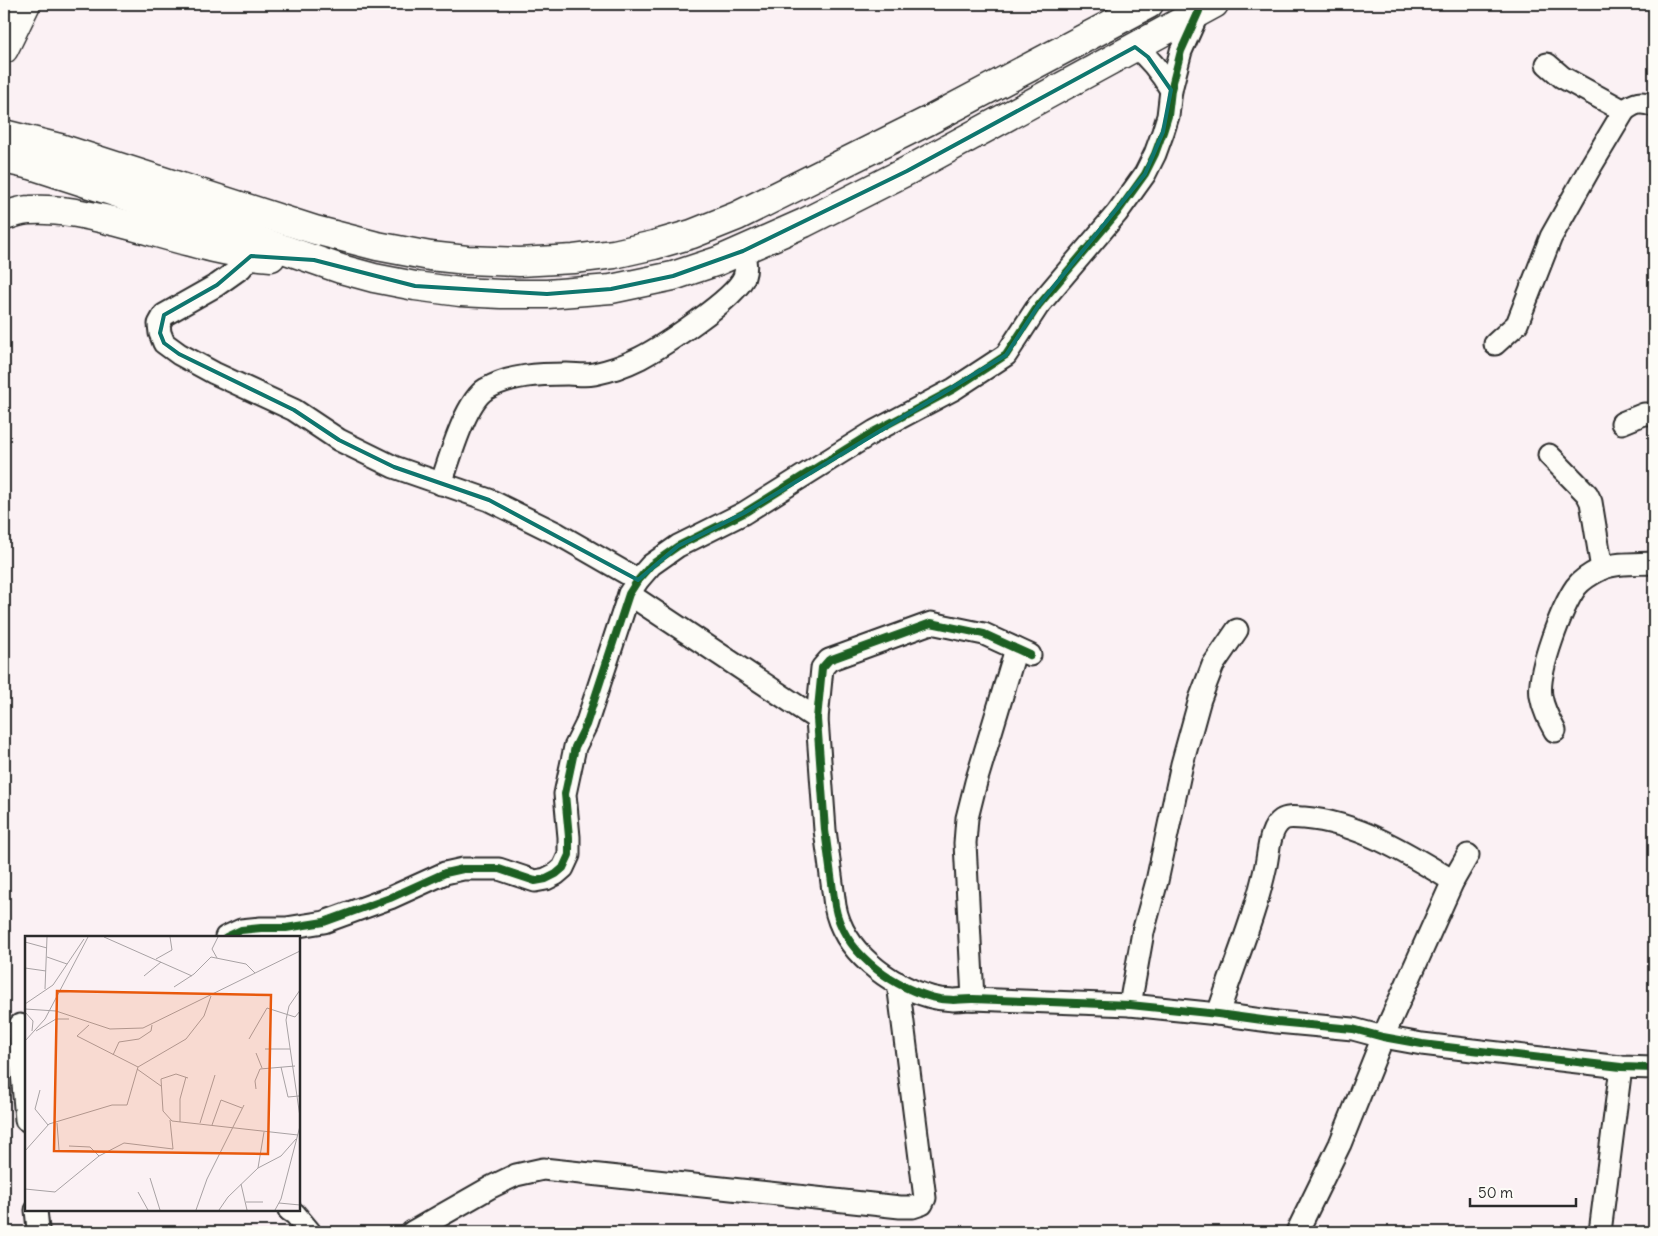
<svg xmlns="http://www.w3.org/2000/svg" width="1658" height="1236" font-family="Delius,sans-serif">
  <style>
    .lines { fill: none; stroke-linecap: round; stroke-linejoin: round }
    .minor-casing { stroke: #2b2b2b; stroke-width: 25 }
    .major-casing { stroke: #2b2b2b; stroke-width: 31 }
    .highway-casing { stroke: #2b2b2b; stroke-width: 31 }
    .minor { stroke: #fdfcf7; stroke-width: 21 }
    .major { stroke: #fdfcf7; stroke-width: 28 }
    .highway { stroke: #fdfcf7; stroke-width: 28 }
    .cycleway-casing { stroke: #fdfcf7; stroke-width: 11 }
    .cycleway { stroke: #1b5e20; stroke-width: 8 }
    .marked { fill: none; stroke: #0f766e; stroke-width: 4; stroke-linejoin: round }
    .inset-road { fill: none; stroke: #a8a2a4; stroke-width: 1 }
    .view { fill: #e8590c; fill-opacity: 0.15; stroke: #e8590c; stroke-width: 2.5 }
    .inset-edge { fill: none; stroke: #2b2b2b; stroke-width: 2.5 }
  </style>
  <rect width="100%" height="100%" fill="#fbf1f4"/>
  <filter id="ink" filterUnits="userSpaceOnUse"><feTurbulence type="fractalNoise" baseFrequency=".02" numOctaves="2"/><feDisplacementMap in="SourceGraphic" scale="10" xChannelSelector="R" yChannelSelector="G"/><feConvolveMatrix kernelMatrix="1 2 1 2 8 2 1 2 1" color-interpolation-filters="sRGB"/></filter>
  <g filter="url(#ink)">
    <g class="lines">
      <!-- minor casing -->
      <g class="minor-casing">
        <g id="minor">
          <path d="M 1135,47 C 1151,59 1161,73 1171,90"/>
          <path d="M 1547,64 L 1562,77 L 1624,111"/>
          <path d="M 251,256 L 241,268 L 217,285 L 164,315 L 159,324 L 160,333 L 164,343 L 179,354 L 214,373 L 294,410 L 339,440 L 394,467 L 489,500 L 558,534 L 638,580"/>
          <path d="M 1495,344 L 1517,324 L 1551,237 L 1591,166 L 1624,111 C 1635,102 1641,101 1654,106"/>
          <path d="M 1622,423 L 1644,414 L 1654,414"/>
          <path d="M 1549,455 L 1587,494 L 1591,502 L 1602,569"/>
          <path d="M 441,484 C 449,461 465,402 486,389 C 510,375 540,374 567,374 C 576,374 585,376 594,374 C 609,371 626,365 640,358 C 663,346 735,299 744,277 C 747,268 746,260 743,251"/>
          <path d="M 629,594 L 817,719"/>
          <path d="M 1030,655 L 984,634 L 931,623 L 829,660 L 822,668 L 817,719 L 825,830 L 835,906 C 843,951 889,985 931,997 C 945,1001 958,1000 973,999 L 1130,1005 L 1218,1014 L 1277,1022 L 1353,1029 L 1383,1037 L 1422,1044 L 1481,1051 L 1621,1067 L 1654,1068"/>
          <path d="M 1555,731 C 1549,720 1543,709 1541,696 C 1537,672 1562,607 1576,587 C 1582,579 1593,573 1601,569 C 1617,562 1637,564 1654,563"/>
          <path d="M 226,937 L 241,930 L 261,928 L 286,928 L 324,922 L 390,898 L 445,873 L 463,869 L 499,869 L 535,881 L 546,879 L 556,874 L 563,868 L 569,855 L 569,837 L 565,794 L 575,747 L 586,725 L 629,594 L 638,580 L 651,565 L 678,546 L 744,513 L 875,431 L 954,389 L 1006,355 L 1038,306 L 1117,213 L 1145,174 L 1155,154 L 1163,132 L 1168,116 L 1171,90 L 1181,51 L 1199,11"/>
          <path d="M 973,999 L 965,843 L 967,818 L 976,782 L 1016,649"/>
          <path d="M 1130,1005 L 1143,932 L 1157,881 L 1182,764 L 1200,699 L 1213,665 L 1237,630"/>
          <path d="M 1218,1014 C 1234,964 1255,917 1266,865 C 1269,851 1269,829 1282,820 C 1288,816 1297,818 1304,818 C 1357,822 1409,854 1453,881"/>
          <path d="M 20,1025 L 21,1060 L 26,1120"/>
          <path d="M 36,1210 L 38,1229"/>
          <path d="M 289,1210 L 295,1214 L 310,1232"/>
          <path d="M 412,1232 L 491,1187 L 516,1175 L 543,1169 L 900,1207 L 913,1207 L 922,1204 L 925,1198 L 898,983"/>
          <path d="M 1297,1232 L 1340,1144 L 1383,1037 L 1453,881 L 1468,855"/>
          <path d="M 1600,1232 L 1621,1067"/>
        </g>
      </g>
      <!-- major casing -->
      <g class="major-casing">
        <path id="major" d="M 4,49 L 26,4"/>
      </g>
      <!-- highway casing -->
      <g class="highway-casing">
        <g id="highway">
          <path d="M 4,134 L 60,148 L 315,230 L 377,246 L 430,256 L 467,260 L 519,262 L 574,259 L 614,254 L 654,245 L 692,234 L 737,216 L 928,121 L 1149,4"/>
          <path d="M 4,159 L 31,165 L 68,177 L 191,217 L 341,269 L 374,278 L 415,286 L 460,292 L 501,294 L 547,294 L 611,289 L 673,276 L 718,261 L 804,223 L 907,171 L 1214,4"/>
          <path d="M 4,216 C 12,214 21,210 30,210 C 60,208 88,215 117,222 C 168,235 218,253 271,257"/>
        </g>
      </g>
      <!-- minor -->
      <use href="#minor" class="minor"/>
      <!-- major -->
      <use href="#major" class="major"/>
      <!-- highway -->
      <use href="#highway" class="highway"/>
      <!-- cycleway casing -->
      <g class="cycleway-casing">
        <g id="cycleway">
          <path d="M 1030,655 L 984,634 L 931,623 L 829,660 L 822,668 L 817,719 L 825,830 L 835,906 C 843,951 889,985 931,997 C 945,1001 958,1000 973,999 L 1130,1005 L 1218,1014 L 1277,1022 L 1353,1029 L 1383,1037 L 1422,1044 L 1481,1051 L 1621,1067 L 1654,1068"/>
          <path d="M 226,937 L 241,930 L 261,928 L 286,928 L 324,922 L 390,898 L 445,873 L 463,869 L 499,869 L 535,881 L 546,879 L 556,874 L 563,868 L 569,855 L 569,837 L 565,794 L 575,747 L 586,725 L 629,594 L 638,580 L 651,565 L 678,546 L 744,513 L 875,431 L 954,389 L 1006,355 L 1038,306 L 1117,213 L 1145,174 L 1155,154 L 1163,132 L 1168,116 L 1171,90 L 1181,51 L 1199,11"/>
        </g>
      </g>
      <!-- cycleway -->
      <use href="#cycleway" class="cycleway"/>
    </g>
  </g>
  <!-- marked area -->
  <path class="marked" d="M 1135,47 L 1148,57 L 1171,90 L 1163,132 L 1145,174 L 1038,306 L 1006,355 L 744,513 L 678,546 L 638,580 L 489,500 L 394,467 L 339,440 L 294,410 L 179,354 L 164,343 L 160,333 L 164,315 L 217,285 L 251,256 L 314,260 L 415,286 L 547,294 L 611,289 L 673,276 L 743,251 L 907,171 Z"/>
  <!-- overview -->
  <g transform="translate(25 936)">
    <rect width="275" height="275" fill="#fbf1f4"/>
    <path class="inset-road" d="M 79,1 L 167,40M 0,6 L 22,12M 22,21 L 42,28M 192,22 L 187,13 L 193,1M 131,23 L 147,14 L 145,1M 0,32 L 21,35M 119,40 L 136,26M 149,51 L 169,38 L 186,21 L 221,28 L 230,37M 20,53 L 22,1M 275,54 L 264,70 L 261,84 L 275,181M 0,68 L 28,49 L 59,3M 0,73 L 31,75 L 85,93 L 118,92 L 275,15M 0,76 L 8,85 L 7,95M 64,89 L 52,100 L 113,131M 11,95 L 31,83 L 44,83M 224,103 L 242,72 L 270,81 L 275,75M 0,105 L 20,83 L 63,1M 240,113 L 265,113M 231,117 L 237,132M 88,119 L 94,106 L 114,103 L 126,95 L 127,89M 256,131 L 263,161 L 274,160M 112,133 L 136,150M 163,142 L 151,138 L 136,143 L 138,175 L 147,185 L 273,199M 231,153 L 230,145 L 235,133 L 270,130M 15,154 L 10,173 L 23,189M 155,186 L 155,163 L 161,141M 32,187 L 34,214M 175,187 L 190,139M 187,189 L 196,164 L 217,172M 0,215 L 24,188 L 87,169 L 102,169 L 113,131 L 161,103 L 179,80 L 186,60M 74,220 L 99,207 L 148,213 L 145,184M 233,232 L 239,196M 125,242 L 135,274M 216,248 L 222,274M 0,253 L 30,256 L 74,220 L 65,211 L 44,210M 113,256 L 123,274M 221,266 L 238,266M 254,267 L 275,269M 171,274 L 182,243 L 219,169M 194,274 L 203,261 L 233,232 L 256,220 L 271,203M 250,274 L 256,263 L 275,190"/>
    <path class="view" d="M 32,55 L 246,59 L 243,218 L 29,215 Z"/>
    <rect width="275" height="275" class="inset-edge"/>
  </g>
  <!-- margin -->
  <rect width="1658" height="1236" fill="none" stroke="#fdfcf7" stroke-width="20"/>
  <rect x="10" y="10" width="1638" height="1216" fill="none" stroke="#2b2b2b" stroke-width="2" filter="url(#ink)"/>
  <!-- scale -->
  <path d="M1470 1198v8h106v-8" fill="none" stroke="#2b2b2b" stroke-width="2.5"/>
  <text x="1478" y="1198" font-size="15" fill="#2b2b2b" stroke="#fdfcf7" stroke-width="4" paint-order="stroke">50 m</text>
</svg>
